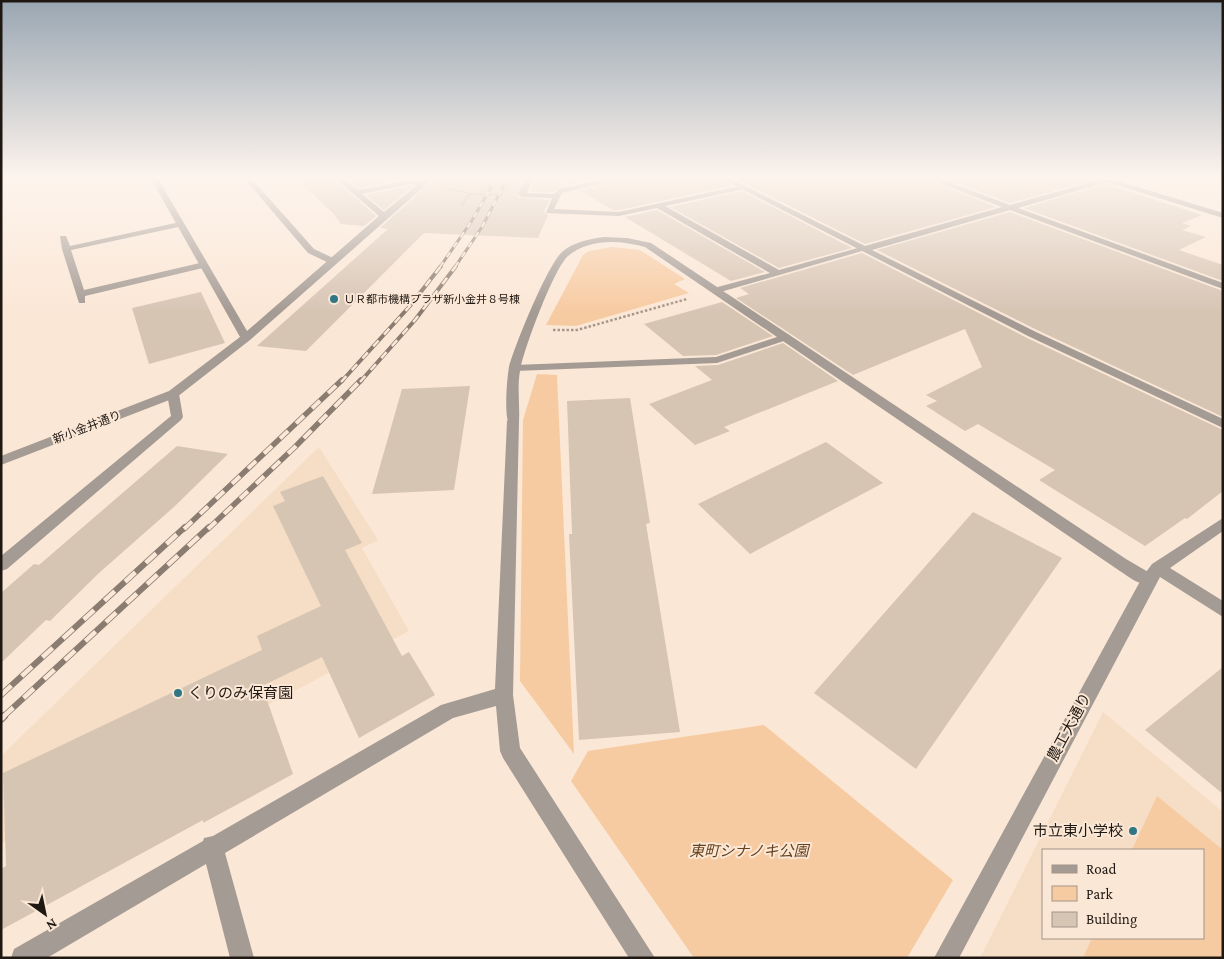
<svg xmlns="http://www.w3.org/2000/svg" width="1224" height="959" font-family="'Crimson Pro','Noto Sans JP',serif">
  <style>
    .built { fill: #f6ddc6; fill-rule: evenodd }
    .green { fill: #f7cba2 }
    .building { fill: #d7c5b4 }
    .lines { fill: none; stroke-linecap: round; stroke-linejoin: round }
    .path-far1 { stroke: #a6978b; stroke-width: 2; stroke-dasharray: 2 1; stroke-linecap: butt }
    .path { stroke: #a6978b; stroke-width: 2.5; stroke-dasharray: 2.5 2; stroke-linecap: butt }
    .service { fill: #a39b94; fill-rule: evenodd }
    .minor { fill: #a39b94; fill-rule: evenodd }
    .tertiary { fill: #a39b94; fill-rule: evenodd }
    .rail-far4-casing { stroke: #8a7c71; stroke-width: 3 }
    .rail-far3-casing { stroke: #8a7c71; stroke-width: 4 }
    .rail-far2-casing { stroke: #8a7c71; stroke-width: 5.5 }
    .rail-far1-casing { stroke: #8a7c71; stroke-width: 6 }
    .rail-casing { stroke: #8a7c71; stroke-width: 8 }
    .rail-far4 { stroke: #fbe7d6; stroke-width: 2; stroke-dasharray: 6; stroke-linecap: butt }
    .rail-far3 { stroke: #fbe7d6; stroke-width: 2.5; stroke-dasharray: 8; stroke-linecap: butt }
    .rail-far2 { stroke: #fbe7d6; stroke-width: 4; stroke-dasharray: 11; stroke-linecap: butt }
    .rail-far1 { stroke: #fbe7d6; stroke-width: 4.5; stroke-dasharray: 14; stroke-linecap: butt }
    .rail { stroke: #fbe7d6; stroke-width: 5.5; stroke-dasharray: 18; stroke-linecap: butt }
    .poi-dot { fill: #317685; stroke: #fbe7d6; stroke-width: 2 }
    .labels { text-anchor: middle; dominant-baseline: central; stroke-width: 4; stroke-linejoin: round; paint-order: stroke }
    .far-poi-label { font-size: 11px; fill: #1f1812; stroke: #fbe7d6; text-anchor: start }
    .street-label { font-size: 12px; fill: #1f1812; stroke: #fbe7d6 }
    .near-poi-label { font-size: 15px; fill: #1f1812; stroke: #fbe7d6; text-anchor: start }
    .near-street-label { font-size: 15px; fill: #1f1812; stroke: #fbe7d6 }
    .near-park-label { font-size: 15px; font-style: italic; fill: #66421d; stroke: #fbe7d6 }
  </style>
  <rect width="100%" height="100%" fill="#fbe7d6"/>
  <!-- built -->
  <g class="built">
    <path d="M 319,447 L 378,540 L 362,548 L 409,631 L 1,844 L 1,756 Z"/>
    <path d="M 1103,712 L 1223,812 L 1223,958 L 980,958 ZM 1043,850 L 1203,850 L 1203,938 L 1043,938 Z"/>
  </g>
  <!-- green -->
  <g class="green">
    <path d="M 612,247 L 640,250 L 685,279 L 674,284 L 689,293 L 576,326 L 546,325 L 583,255 L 589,251 Z"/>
    <path d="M 537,374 L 557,375 L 574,754 L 520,681 L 523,420 Z"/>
    <path d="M 764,725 L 953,880 L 907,958 L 694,958 L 571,781 L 588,751 Z"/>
    <path d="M 1157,796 L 1223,850 L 1223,958 L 1083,958 L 1092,938 L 1203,938 L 1203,850 L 1132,850 Z"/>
  </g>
  <!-- building -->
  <g class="building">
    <path d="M 295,177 L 332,177 L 376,216 L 364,226 L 341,224 L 334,214 Z"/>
    <path d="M 345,177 L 424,177 L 421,180 L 410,178 L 358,188 Z"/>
    <path d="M 437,177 L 524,177 L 517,197 L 549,200 L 544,212 L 548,215 L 538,238 L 424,233 L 306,351 L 257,346 L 388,229 L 380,228 Z"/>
    <path d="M 535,177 L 604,177 L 570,185 L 563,180 L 561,187 L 553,192 L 530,191 Z"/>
    <path d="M 632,177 L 716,177 L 731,186 L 619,210 L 613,210 L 581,191 Z"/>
    <path d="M 732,177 L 922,177 L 996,207 L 865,244 Z"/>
    <path d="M 941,177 L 1095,177 L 1096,179 L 1010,203 Z"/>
    <path d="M 1106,184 L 1202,215 L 1182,223 L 1191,226 L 1182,230 L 1206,237 L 1179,250 L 1223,265 L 1223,281 L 1024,208 Z"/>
    <path d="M 410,186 L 413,186 L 384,210 L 366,195 Z"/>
    <path d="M 742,191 L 852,248 L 779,268 L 670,207 Z"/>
    <path d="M 657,210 L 765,272 L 731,281 L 625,217 Z"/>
    <path d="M 1010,212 L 1223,291 L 1223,417 L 1037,330 L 877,250 Z"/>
    <path d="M 862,253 L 1027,338 L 1223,430 L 1223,491 L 1187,519 L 1185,518 L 1145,546 L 1039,480 L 1055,470 L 978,424 L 965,431 L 926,406 L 937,401 L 926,395 L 982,367 L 965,329 L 853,375 L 736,298 L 749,294 L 740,288 Z"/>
    <path d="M 201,292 L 225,343 L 149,364 L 132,308 Z"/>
    <path d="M 722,302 L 773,336 L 716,355 L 683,356 L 644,324 Z"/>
    <path d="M 783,343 L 838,381 L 724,427 L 730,431 L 695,445 L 649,404 L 712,380 L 695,366 L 718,365 Z"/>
    <path d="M 470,386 L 454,490 L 372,494 L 402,389 Z"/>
    <path d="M 630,398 L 650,523 L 646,524 L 680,732 L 579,740 L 569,534 L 572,534 L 567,401 Z"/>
    <path d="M 826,442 L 883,483 L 750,554 L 698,504 Z"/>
    <path d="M 177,446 L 228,454 L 175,506 L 99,573 L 50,621 L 46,620 L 1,663 L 1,593 L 34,564 L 39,565 Z"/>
    <path d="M 323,476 L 362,543 L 345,550 L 402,656 L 409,652 L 435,695 L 359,738 L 322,657 L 262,686 L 293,774 L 203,823 L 203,820 L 1,930 L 1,869 L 6,866 L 3,773 L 262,650 L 257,636 L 321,606 L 273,506 L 285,501 L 280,492 Z"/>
    <path d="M 973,512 L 1062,558 L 916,769 L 814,693 Z"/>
    <path d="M 1223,667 L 1223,794 L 1145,730 Z"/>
  </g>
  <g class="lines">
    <!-- path-far1 -->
    <g class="path-far1">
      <path d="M 447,188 L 470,194 L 502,195"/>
      <path d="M 462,205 L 470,194"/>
    </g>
    <!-- path -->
    <path class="path" d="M 553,330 L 577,330 L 687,299"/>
    <!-- service -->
    <g class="service">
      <path d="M 243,177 L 250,177 L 314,249 L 335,259 L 335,263 L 329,263 L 308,253 Z"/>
      <path d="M 526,177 L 533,177 L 527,193 L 554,194 L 559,189 L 615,177 L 630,177 L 562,193 L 554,209 L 619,212 L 744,185 L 744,189 L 665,206 L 779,270 L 865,246 L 869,249 L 717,293 L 714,292 L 714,288 L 770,273 L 657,208 L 619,216 L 546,213 L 552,198 L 522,197 L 518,195 Z"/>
      <path d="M 180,222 L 184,224 L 183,226 L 71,250 L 84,290 L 204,262 L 207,263 L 207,267 L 85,296 L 85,303 L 79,303 L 62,249 L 60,236 L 66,236 L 70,246 Z"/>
      <path d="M 786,334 L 790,335 L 790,339 L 717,363 L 515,371 L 509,368 L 515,365 L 716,357 Z"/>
      <path d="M 173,390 L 179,394 L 183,417 L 181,420 L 7,569 L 1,571 L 1,556 L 171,416 L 167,394 Z"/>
    </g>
    <!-- minor -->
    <g class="minor">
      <path d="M 150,177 L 157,177 L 247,331 L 379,216 L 334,177 L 342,177 L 358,190 L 410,180 L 422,182 L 427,177 L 435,177 L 250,340 L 177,397 L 1,465 L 1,456 L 169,391 L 240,337 ZM 410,184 L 417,185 L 384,212 L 362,194 Z"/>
      <path d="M 718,177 L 727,177 L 865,246 L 1002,207 L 924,177 L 935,177 L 1010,205 L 1099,180 L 1097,177 L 1105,177 L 1223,213 L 1223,218 L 1107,182 L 1018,208 L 1223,283 L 1223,289 L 1010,210 L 872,250 L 1036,332 L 1223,419 L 1223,428 L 1028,336 Z"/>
      <path d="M 513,417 L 519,421 L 513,695 L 520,748 L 655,958 L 629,958 L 503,758 L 500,751 L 496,706 L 453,718 L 225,853 L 254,958 L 230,958 L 206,864 L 47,958 L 11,958 L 14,949 L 203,841 L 204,838 L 213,836 L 441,705 L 495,689 L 507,421 Z"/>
      <path d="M 1223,518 L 1223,531 L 1170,568 L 1223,601 L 1223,617 L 1160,577 L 959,958 L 934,958 L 1143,576 L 1152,564 Z"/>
    </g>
    <!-- tertiary -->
    <path class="tertiary" d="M 604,237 L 627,238 L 651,243 L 1126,559 L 1155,576 L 1157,580 L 1155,584 C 1142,589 1125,574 1114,567 L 645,247 C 621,240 589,238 568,256 C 554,268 523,351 520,371 C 517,388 520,405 519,421 L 513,425 L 509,424 C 504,415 507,378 509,367 C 515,345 547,266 562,252 C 573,242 590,239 604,237 Z"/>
    <!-- rail-far4 casing -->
    <g class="rail-far4-casing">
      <g id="rail-far4">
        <path d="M 440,267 L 471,222 L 497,177"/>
        <path d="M 455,267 L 482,227 L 508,177"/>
      </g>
    </g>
    <!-- rail-far3 casing -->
    <g class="rail-far3-casing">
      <g id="rail-far3">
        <path d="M 341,382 L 409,307 L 441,266"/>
        <path d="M 360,382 L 415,320 L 456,266"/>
      </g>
    </g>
    <!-- rail-far2 casing -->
    <g class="rail-far2-casing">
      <g id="rail-far2">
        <path d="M 184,529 L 342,380"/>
        <path d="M 208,529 L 295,447 L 361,380"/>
      </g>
    </g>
    <!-- rail-far1 casing -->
    <g class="rail-far1-casing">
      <g id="rail-far1">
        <path d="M 1,695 L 185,527"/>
        <path d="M 3,717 L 209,527"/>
      </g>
    </g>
    <!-- rail casing -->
    <g class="rail-casing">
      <path id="rail" d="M 1,719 L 4,716"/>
    </g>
    <!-- rail-far4 -->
    <use href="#rail-far4" class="rail-far4"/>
    <!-- rail-far3 -->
    <use href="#rail-far3" class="rail-far3"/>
    <!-- rail-far2 -->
    <use href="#rail-far2" class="rail-far2"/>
    <!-- rail-far1 -->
    <use href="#rail-far1" class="rail-far1"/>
    <!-- rail -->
    <use href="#rail" class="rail"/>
  </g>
  <!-- sky -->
  <linearGradient id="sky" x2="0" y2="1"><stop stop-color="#99a6b2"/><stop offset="0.57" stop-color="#fdf4ed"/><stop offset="1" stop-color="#fdf4ed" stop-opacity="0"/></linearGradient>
  <rect width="1224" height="312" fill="url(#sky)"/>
  <!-- markers -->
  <g class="poi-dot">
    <circle cx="334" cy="299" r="5"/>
    <circle cx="178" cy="693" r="5"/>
    <circle cx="1133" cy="831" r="5"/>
  </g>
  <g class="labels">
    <!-- far-poi labels -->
    <g class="far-poi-label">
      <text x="344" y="299">ＵＲ都市機構プラザ新小金井８号棟</text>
    </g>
    <!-- street labels -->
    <g class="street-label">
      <text transform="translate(87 427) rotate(-21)">新小金井通り</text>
    </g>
    <!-- near-poi labels -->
    <g class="near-poi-label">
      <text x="188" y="693">くりのみ保育園</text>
      <text x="1123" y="831" text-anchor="end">市立東小学校</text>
    </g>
    <!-- near-street labels -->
    <g class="near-street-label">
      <text transform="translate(1069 727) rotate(-62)">農工大通り</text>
    </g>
    <!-- near-park labels -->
    <g class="near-park-label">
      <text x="749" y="851">東町シナノキ公園</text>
    </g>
  </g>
  <!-- border -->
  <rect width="1224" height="959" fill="none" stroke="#1f1812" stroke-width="5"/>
  <!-- legend -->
  <rect x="1042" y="849" width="162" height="90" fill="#fbe7d6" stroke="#a39488"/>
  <rect x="1052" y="865" width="25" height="8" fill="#a39b94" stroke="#a39488"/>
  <text x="1086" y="874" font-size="15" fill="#1f1812">Road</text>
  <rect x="1052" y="886" width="25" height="15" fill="#f7cba2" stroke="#a39488"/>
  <text x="1086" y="899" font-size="15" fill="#1f1812">Park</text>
  <rect x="1052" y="912" width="25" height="15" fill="#d7c5b4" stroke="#a39488"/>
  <text x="1086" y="924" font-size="15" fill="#1f1812">Building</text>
  <!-- north arrow -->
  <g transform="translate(45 914) rotate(147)" stroke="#fbe7d6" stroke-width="4" paint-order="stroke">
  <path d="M0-4L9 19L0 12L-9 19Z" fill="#1f1812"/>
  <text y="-8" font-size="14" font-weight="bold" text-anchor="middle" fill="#1f1812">N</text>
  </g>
</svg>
